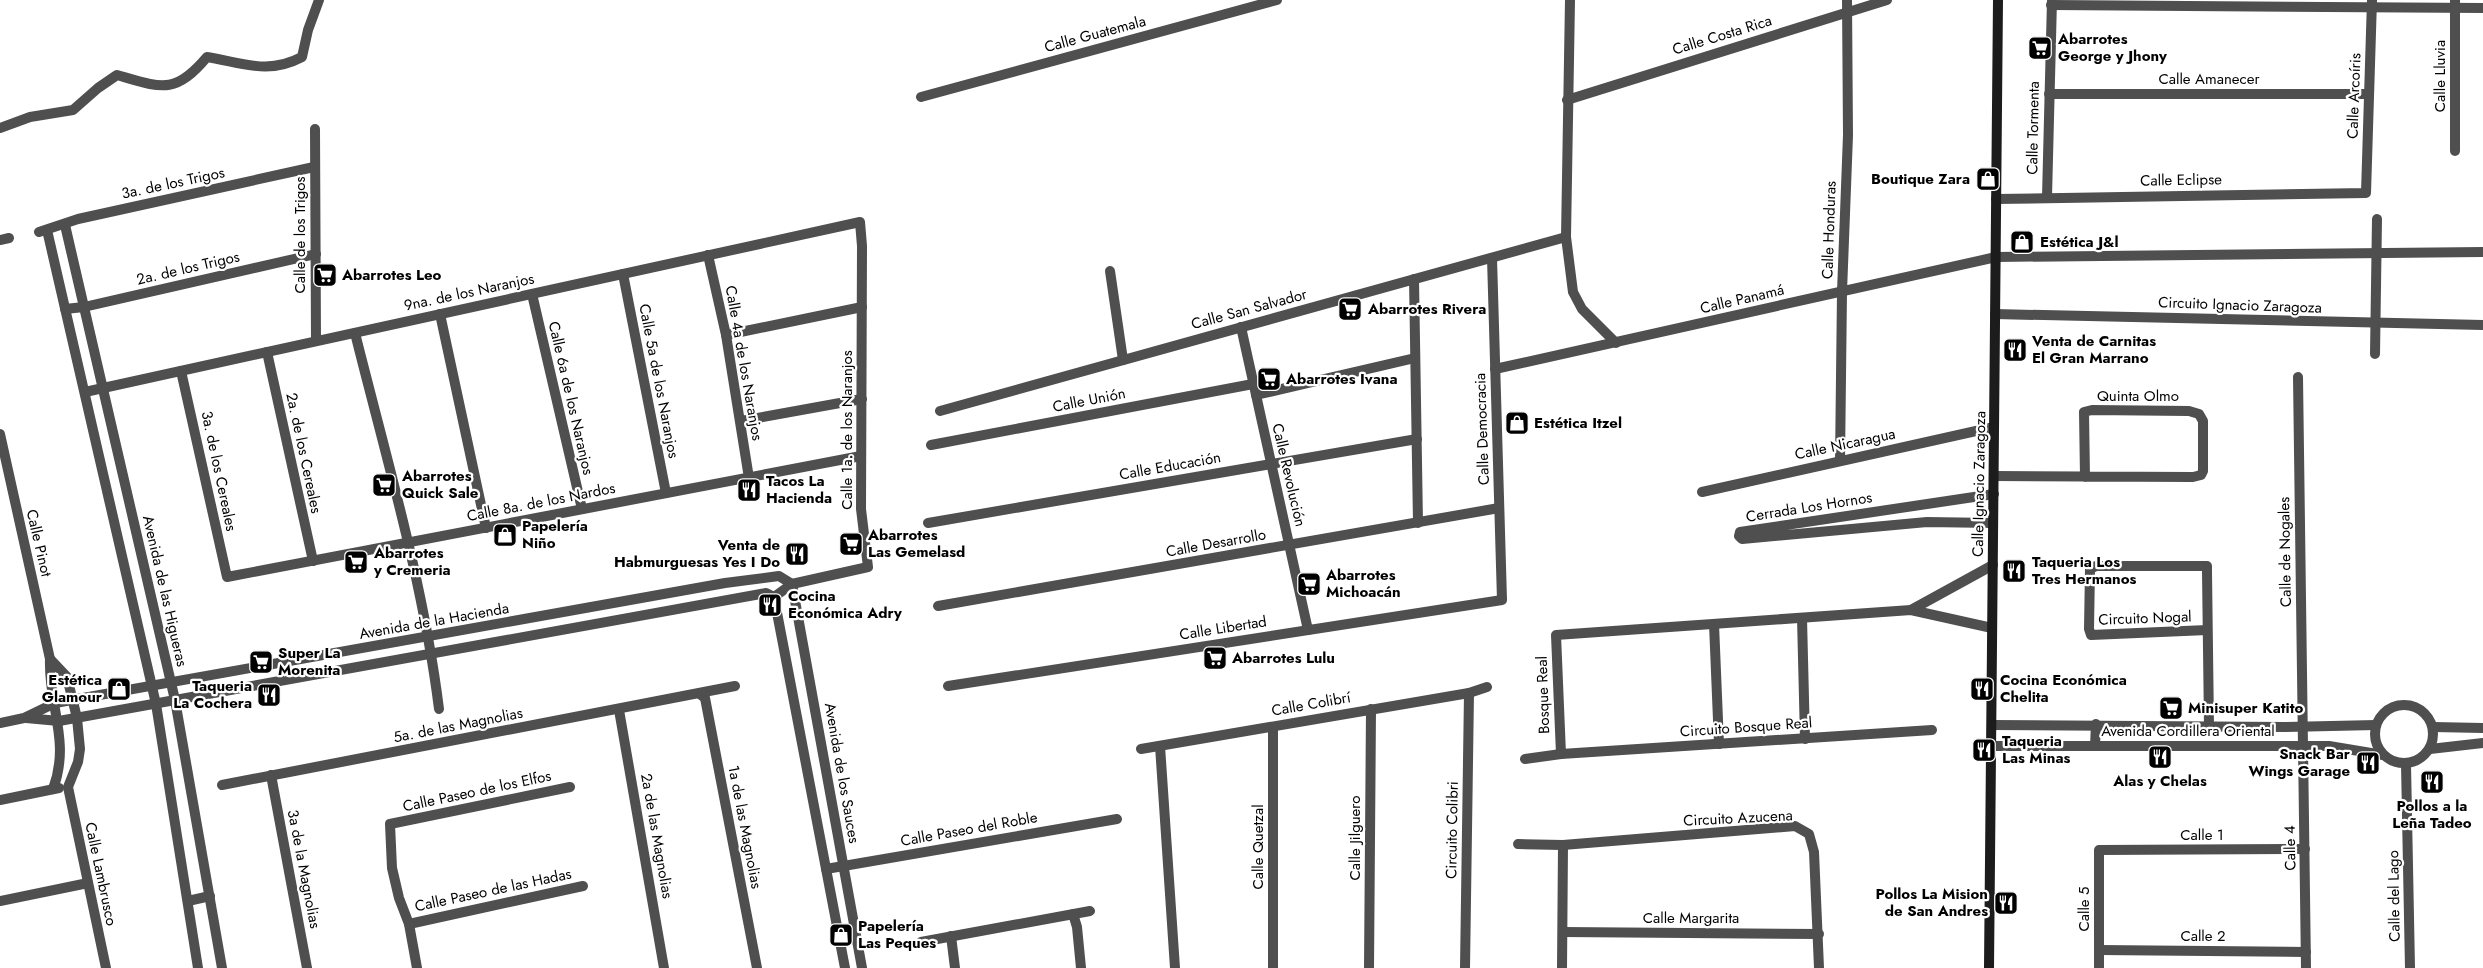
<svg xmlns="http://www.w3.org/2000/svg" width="2483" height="968" font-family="Jost,sans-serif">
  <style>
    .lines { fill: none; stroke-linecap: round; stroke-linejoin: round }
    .minor { stroke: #4f4f4f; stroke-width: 10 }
    .tertiary { stroke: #4f4f4f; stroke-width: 10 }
    .secondary { stroke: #1c1c1c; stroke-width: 10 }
    .labels { text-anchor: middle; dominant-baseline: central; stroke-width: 4.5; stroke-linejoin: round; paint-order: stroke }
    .street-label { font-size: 15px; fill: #000; stroke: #fff }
    .poi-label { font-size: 15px; font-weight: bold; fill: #000; stroke: #fff; text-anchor: start }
  </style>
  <rect width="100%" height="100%" fill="#fff"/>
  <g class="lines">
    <!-- minor -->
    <g class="minor">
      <path d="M 1570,0 L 1566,237 L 1573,292 L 1582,309 L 1616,343"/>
      <path d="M 2051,5 L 2483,8"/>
      <path d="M 2049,94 L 2369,94"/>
      <path d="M 921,97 L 1277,0"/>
      <path d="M 1567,100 L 1887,0"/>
      <path d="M 0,128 L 30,117 L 73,110 L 98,88 L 117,75 C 162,88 175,95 207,57 C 244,63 268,75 302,57 L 308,30 L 319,0"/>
      <path d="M 315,129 L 316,341"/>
      <path d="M 2455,151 L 2455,0"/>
      <path d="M 2047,197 L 2052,0"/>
      <path d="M 1996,199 L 2366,193 L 2372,0"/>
      <path d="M 65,225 L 175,700 L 222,968"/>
      <path d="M 47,230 L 156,704 L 198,968"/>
      <path d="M 39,232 L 78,219 L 314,167"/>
      <path d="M 0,240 L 9,238"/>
      <path d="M 708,255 L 726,335 L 749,478"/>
      <path d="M 1110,271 L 1123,360"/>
      <path d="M 623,274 L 666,493"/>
      <path d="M 1414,279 L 1418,523"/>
      <path d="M 532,294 L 582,509"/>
      <path d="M 65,309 L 84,307 L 316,254"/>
      <path d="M 440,314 L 486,528"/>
      <path d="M 1995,314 L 2483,325"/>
      <path d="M 1241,327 L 1308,630"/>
      <path d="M 355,333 C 386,457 423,581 439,709"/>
      <path d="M 726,335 L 862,307"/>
      <path d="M 267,352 L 313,561"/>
      <path d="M 2375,354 L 2377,219"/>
      <path d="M 1495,369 L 1996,257 L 2483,252"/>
      <path d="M 181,371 L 227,577 L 861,456"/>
      <path d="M 2298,377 L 2306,968"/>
      <path d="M 85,392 L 860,222 L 862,246 L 861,509 L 868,567 L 792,584 L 774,597"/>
      <path d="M 1256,395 L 1415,358"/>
      <path d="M 940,411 L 1566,237"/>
      <path d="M 741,421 L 862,399"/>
      <path d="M 0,434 L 50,659 C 48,706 71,741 53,789"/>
      <path d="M 931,445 L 1253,384"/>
      <path d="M 1840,461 L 1842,292 L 1848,135 L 1847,0"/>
      <path d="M 1994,476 L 2193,477 L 2201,475 L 2203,471 L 2203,421 L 2199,414 L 2189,411 L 2092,410 L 2084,412 L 2085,477"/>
      <path d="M 1702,492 L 1994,427"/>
      <path d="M 928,523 L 1417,439"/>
      <path d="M 1993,523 L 1927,522 L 1742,539 L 1739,536 L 1740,532 L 1994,494"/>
      <path d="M 792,584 L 862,968"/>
      <path d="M 774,597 L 845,968"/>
      <path d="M 938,606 L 1499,508"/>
      <path d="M 1911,610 L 1993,565"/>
      <path d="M 1802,618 L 1805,739"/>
      <path d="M 1714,624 L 1719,744"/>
      <path d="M 2207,630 L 2091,635 L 2089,629 L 2090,569 L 2096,566 L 2207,566 L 2207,572 L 2209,726"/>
      <path d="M 50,659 L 67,677 L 77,718 L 80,749 L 78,762 L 68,787 L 106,968"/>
      <path d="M 948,686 L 1502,600 L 1492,258"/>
      <path d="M 700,694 L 705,698 L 757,968"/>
      <path d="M 619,710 L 664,968"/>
      <path d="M 26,718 L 59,721 L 766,593 L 774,597"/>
      <path d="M 0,723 L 24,718 L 55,703 L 725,583 L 779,576 L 792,584"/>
      <path d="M 1273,727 L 1273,968"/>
      <path d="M 1160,746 L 1175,968"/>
      <path d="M 1141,749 L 1469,693 L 1487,687"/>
      <path d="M 1561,754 L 1556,635 L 1911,610 L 1992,628"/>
      <path d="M 1525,759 L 1561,754 L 1932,730"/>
      <path d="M 2406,764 L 2410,968"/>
      <path d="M 271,775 L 307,968"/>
      <path d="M 222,785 L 735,686"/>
      <path d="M 0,800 L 59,788"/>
      <path d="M 1518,844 L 1563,845 L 1795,826 L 1809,834 L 1814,852 L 1819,968"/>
      <path d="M 826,869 L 1117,819"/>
      <path d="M 0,901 L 88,883"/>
      <path d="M 188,901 L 210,896"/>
      <path d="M 1073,914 L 1077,927 L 1081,968"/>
      <path d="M 409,924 L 583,886"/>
      <path d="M 1563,932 L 1819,934"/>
      <path d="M 951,936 L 955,968"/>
      <path d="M 921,942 L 1090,911"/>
      <path d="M 2099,950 L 2306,952"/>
      <path d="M 417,968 L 409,924 L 399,898 L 392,868 L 390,824 L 570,787"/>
      <path d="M 1369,968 L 1371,709"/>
      <path d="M 1465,968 L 1469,693"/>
      <path d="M 1562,968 L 1563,845"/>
      <path d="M 2099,968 L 2099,850 L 2305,849"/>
    </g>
    <!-- tertiary -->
    <g class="tertiary">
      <circle cx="2404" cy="734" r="29"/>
      <path d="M 1992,725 L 2285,727 L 2376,725"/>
      <path d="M 2433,727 L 2483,728"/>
      <path d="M 1991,746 L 2329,746 L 2383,755"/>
      <path d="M 2095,746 L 2096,724"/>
      <path d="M 2430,749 L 2483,743"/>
    </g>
    <!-- secondary -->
    <path class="secondary" d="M 1989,968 L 1998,0"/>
  </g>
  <!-- icons -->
  <defs>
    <g id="supermarket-square" transform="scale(1.25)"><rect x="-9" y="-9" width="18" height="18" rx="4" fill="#000" stroke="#fff"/><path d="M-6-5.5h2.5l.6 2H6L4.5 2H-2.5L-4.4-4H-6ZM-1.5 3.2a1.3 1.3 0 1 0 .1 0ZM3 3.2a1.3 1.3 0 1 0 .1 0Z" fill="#fff"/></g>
    <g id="shop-square" transform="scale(1.25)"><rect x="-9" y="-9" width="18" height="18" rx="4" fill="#000" stroke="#fff"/><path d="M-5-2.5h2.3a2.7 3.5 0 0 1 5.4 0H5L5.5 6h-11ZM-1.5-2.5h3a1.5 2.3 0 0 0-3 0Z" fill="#fff"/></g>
    <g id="restaurant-square" transform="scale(1.25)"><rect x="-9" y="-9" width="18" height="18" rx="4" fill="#000" stroke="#fff"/><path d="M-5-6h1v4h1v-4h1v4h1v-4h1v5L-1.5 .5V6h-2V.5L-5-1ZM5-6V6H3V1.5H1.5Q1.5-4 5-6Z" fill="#fff"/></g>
  </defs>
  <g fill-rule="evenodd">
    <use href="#supermarket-square" x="2040" y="48"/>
    <use href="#shop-square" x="1988" y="179"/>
    <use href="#shop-square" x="2022" y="242"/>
    <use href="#supermarket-square" x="325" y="275"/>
    <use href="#supermarket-square" x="1350" y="309"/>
    <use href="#restaurant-square" x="2015" y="350"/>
    <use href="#supermarket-square" x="1269" y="379"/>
    <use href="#shop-square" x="1517" y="423"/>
    <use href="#supermarket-square" x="384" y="485"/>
    <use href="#restaurant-square" x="749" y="490"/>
    <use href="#shop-square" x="505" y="535"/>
    <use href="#supermarket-square" x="851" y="544"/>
    <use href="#restaurant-square" x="797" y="554"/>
    <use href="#supermarket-square" x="356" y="562"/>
    <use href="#restaurant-square" x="2014" y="571"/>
    <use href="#supermarket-square" x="1309" y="584"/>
    <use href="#restaurant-square" x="770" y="605"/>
    <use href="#supermarket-square" x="1215" y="658"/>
    <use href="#supermarket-square" x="261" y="662"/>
    <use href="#shop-square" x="119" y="689"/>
    <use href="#restaurant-square" x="1982" y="689"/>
    <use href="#restaurant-square" x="269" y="695"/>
    <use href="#supermarket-square" x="2171" y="708"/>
    <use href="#restaurant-square" x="1984" y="750"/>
    <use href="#restaurant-square" x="2160" y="757"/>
    <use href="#restaurant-square" x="2368" y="763"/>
    <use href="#restaurant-square" x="2432" y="782"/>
    <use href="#restaurant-square" x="2006" y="903"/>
    <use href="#shop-square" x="841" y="935"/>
  </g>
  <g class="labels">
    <!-- street labels -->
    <g class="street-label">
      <text transform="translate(1095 34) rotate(-15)">Calle Guatemala</text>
      <text transform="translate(1722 35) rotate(-17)">Calle Costa Rica</text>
      <text transform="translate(2440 76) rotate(-90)">Calle Lluvia</text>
      <text x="2209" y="79">Calle Amanecer</text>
      <text transform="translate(2354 96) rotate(-88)">Calle Arcoíris</text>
      <text transform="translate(2033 128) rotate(-89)">Calle Tormenta</text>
      <text transform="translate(2181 180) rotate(-1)">Calle Eclipse</text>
      <text transform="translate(173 183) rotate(-12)">3a. de los Trigos</text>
      <text transform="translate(1829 230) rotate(-88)">Calle Honduras</text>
      <text transform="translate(300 235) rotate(-90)">Calle de los Trigos</text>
      <text transform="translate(188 268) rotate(-13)">2a. de los Trigos</text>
      <text transform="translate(469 292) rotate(-12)">9na. de los Naranjos</text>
      <text transform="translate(1742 299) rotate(-13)">Calle Panamá</text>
      <text transform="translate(2240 305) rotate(2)">Circuito Ignacio Zaragoza</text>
      <text transform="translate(1249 309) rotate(-15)">Calle San Salvador</text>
      <text transform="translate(744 363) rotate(80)">Calle 4a de los Naranjos</text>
      <text transform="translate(659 381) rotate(79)">Calle 5a de los Naranjos</text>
      <text x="2138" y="396">Quinta Olmo</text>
      <text transform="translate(571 398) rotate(77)">Calle 6a de los Naranjos</text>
      <text transform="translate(1089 400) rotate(-11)">Calle Unión</text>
      <text transform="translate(1482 429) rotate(-92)">Calle Democracia</text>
      <text transform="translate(847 430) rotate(-90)">Calle 1a. de los Naranjos</text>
      <text transform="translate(1845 444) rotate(-12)">Calle Nicaragua</text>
      <text transform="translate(304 453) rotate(78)">2a. de los Cereales</text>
      <text transform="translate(1170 466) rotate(-10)">Calle Educación</text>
      <text transform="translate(219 471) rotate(78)">3a. de los Cereales</text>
      <text transform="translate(1289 475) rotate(77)">Calle Revolución</text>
      <text transform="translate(1979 484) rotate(-89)">Calle Ignacio Zaragoza</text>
      <text transform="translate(541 502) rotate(-11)">Calle 8a. de los Nardos</text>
      <text transform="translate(1809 507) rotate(-9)">Cerrada Los Hornos</text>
      <text transform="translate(39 543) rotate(77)">Calle Pinot</text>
      <text transform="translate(1216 543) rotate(-10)">Calle Desarrollo</text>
      <text transform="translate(2285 552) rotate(-91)">Calle de Nogales</text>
      <text transform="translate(165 591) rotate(77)">Avenida de las Higueras</text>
      <text transform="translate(2145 618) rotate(-2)">Circuito Nogal</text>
      <text transform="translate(434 621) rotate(-10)">Avenida de la Hacienda</text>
      <text transform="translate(1223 628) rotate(-9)">Calle Libertad</text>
      <text transform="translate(1543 695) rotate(-92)">Bosque Real</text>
      <text transform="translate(1311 704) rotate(-10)">Calle Colibrí</text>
      <text transform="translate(458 725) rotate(-11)">5a. de las Magnolias</text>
      <text transform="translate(1746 727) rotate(-4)">Circuito Bosque Real</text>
      <text x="2188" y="731">Avenida Cordillera Oriental</text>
      <text transform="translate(842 773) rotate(80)">Avenida de los Sauces</text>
      <text transform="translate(477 791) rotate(-12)">Calle Paseo de los Elfos</text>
      <text transform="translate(1738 818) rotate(-3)">Circuito Azucena</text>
      <text transform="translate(745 827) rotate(79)">1a de las Magnolias</text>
      <text transform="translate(969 829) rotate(-10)">Calle Paseo del Roble</text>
      <text transform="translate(1452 830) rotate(-89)">Circuito Colibri</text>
      <text x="2202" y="835">Calle 1</text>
      <text transform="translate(657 836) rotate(80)">2a de las Magnolias</text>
      <text transform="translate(1355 838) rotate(-90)">Calle Jilguero</text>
      <text transform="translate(1258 847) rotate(-90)">Calle Quetzal</text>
      <text transform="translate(2290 848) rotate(-91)">Calle 4</text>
      <text transform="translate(304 869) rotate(79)">3a de la Magnolias</text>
      <text transform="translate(101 874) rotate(78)">Calle Lambrusco</text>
      <text transform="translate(493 890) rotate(-12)">Calle Paseo de las Hadas</text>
      <text transform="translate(2394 896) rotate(-91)">Calle del Lago</text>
      <text transform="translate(2084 909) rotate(-90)">Calle 5</text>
      <text x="1691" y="918">Calle Margarita</text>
      <text x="2203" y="936">Calle 2</text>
    </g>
    <!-- poi labels -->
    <g class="poi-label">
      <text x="2058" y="39">Abarrotes<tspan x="2058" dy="17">George y Jhony</tspan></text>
      <text x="1970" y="179" text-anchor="end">Boutique Zara</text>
      <text x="2040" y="242">Estética J&amp;l</text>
      <text x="342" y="275">Abarrotes Leo</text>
      <text x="1368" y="309">Abarrotes Rivera</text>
      <text x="2032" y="341">Venta de Carnitas<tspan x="2032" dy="17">El Gran Marrano</tspan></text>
      <text x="1286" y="379">Abarrotes Ivana</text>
      <text x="1534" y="423">Estética Itzel</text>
      <text x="402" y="476">Abarrotes<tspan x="402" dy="17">Quick Sale</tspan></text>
      <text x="766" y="481">Tacos La<tspan x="766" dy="17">Hacienda</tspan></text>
      <text x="522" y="526">Papelería<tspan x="522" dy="17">Niño</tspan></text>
      <text x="868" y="535">Abarrotes<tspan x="868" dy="17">Las Gemelasd</tspan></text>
      <text x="780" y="545" text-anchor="end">Venta de<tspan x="780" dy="17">Habmurguesas Yes I Do</tspan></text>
      <text x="374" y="553">Abarrotes<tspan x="374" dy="17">y Cremeria</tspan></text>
      <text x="2032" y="562">Taqueria Los<tspan x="2032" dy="17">Tres Hermanos</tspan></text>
      <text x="1326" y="575">Abarrotes<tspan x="1326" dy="17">Michoacán</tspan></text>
      <text x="788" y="596">Cocina<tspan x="788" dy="17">Económica Adry</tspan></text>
      <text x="278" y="653">Super La<tspan x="278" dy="17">Morenita</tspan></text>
      <text x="1232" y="658">Abarrotes Lulu</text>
      <text x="102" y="680" text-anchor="end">Estética<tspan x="102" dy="17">Glamour</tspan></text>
      <text x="2000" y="680">Cocina Económica<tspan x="2000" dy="17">Chelita</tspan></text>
      <text x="252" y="686" text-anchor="end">Taqueria<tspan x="252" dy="17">La Cochera</tspan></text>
      <text x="2188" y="708">Minisuper Katito</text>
      <text x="2002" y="741">Taqueria<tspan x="2002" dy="17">Las Minas</tspan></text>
      <text x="2350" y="754" text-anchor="end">Snack Bar<tspan x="2350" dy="17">Wings Garage</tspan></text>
      <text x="2160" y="781" text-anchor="middle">Alas y Chelas</text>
      <text x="2432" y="806" text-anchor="middle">Pollos a la<tspan x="2432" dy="17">Leña Tadeo</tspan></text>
      <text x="1988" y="894" text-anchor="end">Pollos La Mision<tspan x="1988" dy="17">de San Andres</tspan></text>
      <text x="858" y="926">Papelería<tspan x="858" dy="17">Las Peques</tspan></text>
    </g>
  </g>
</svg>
